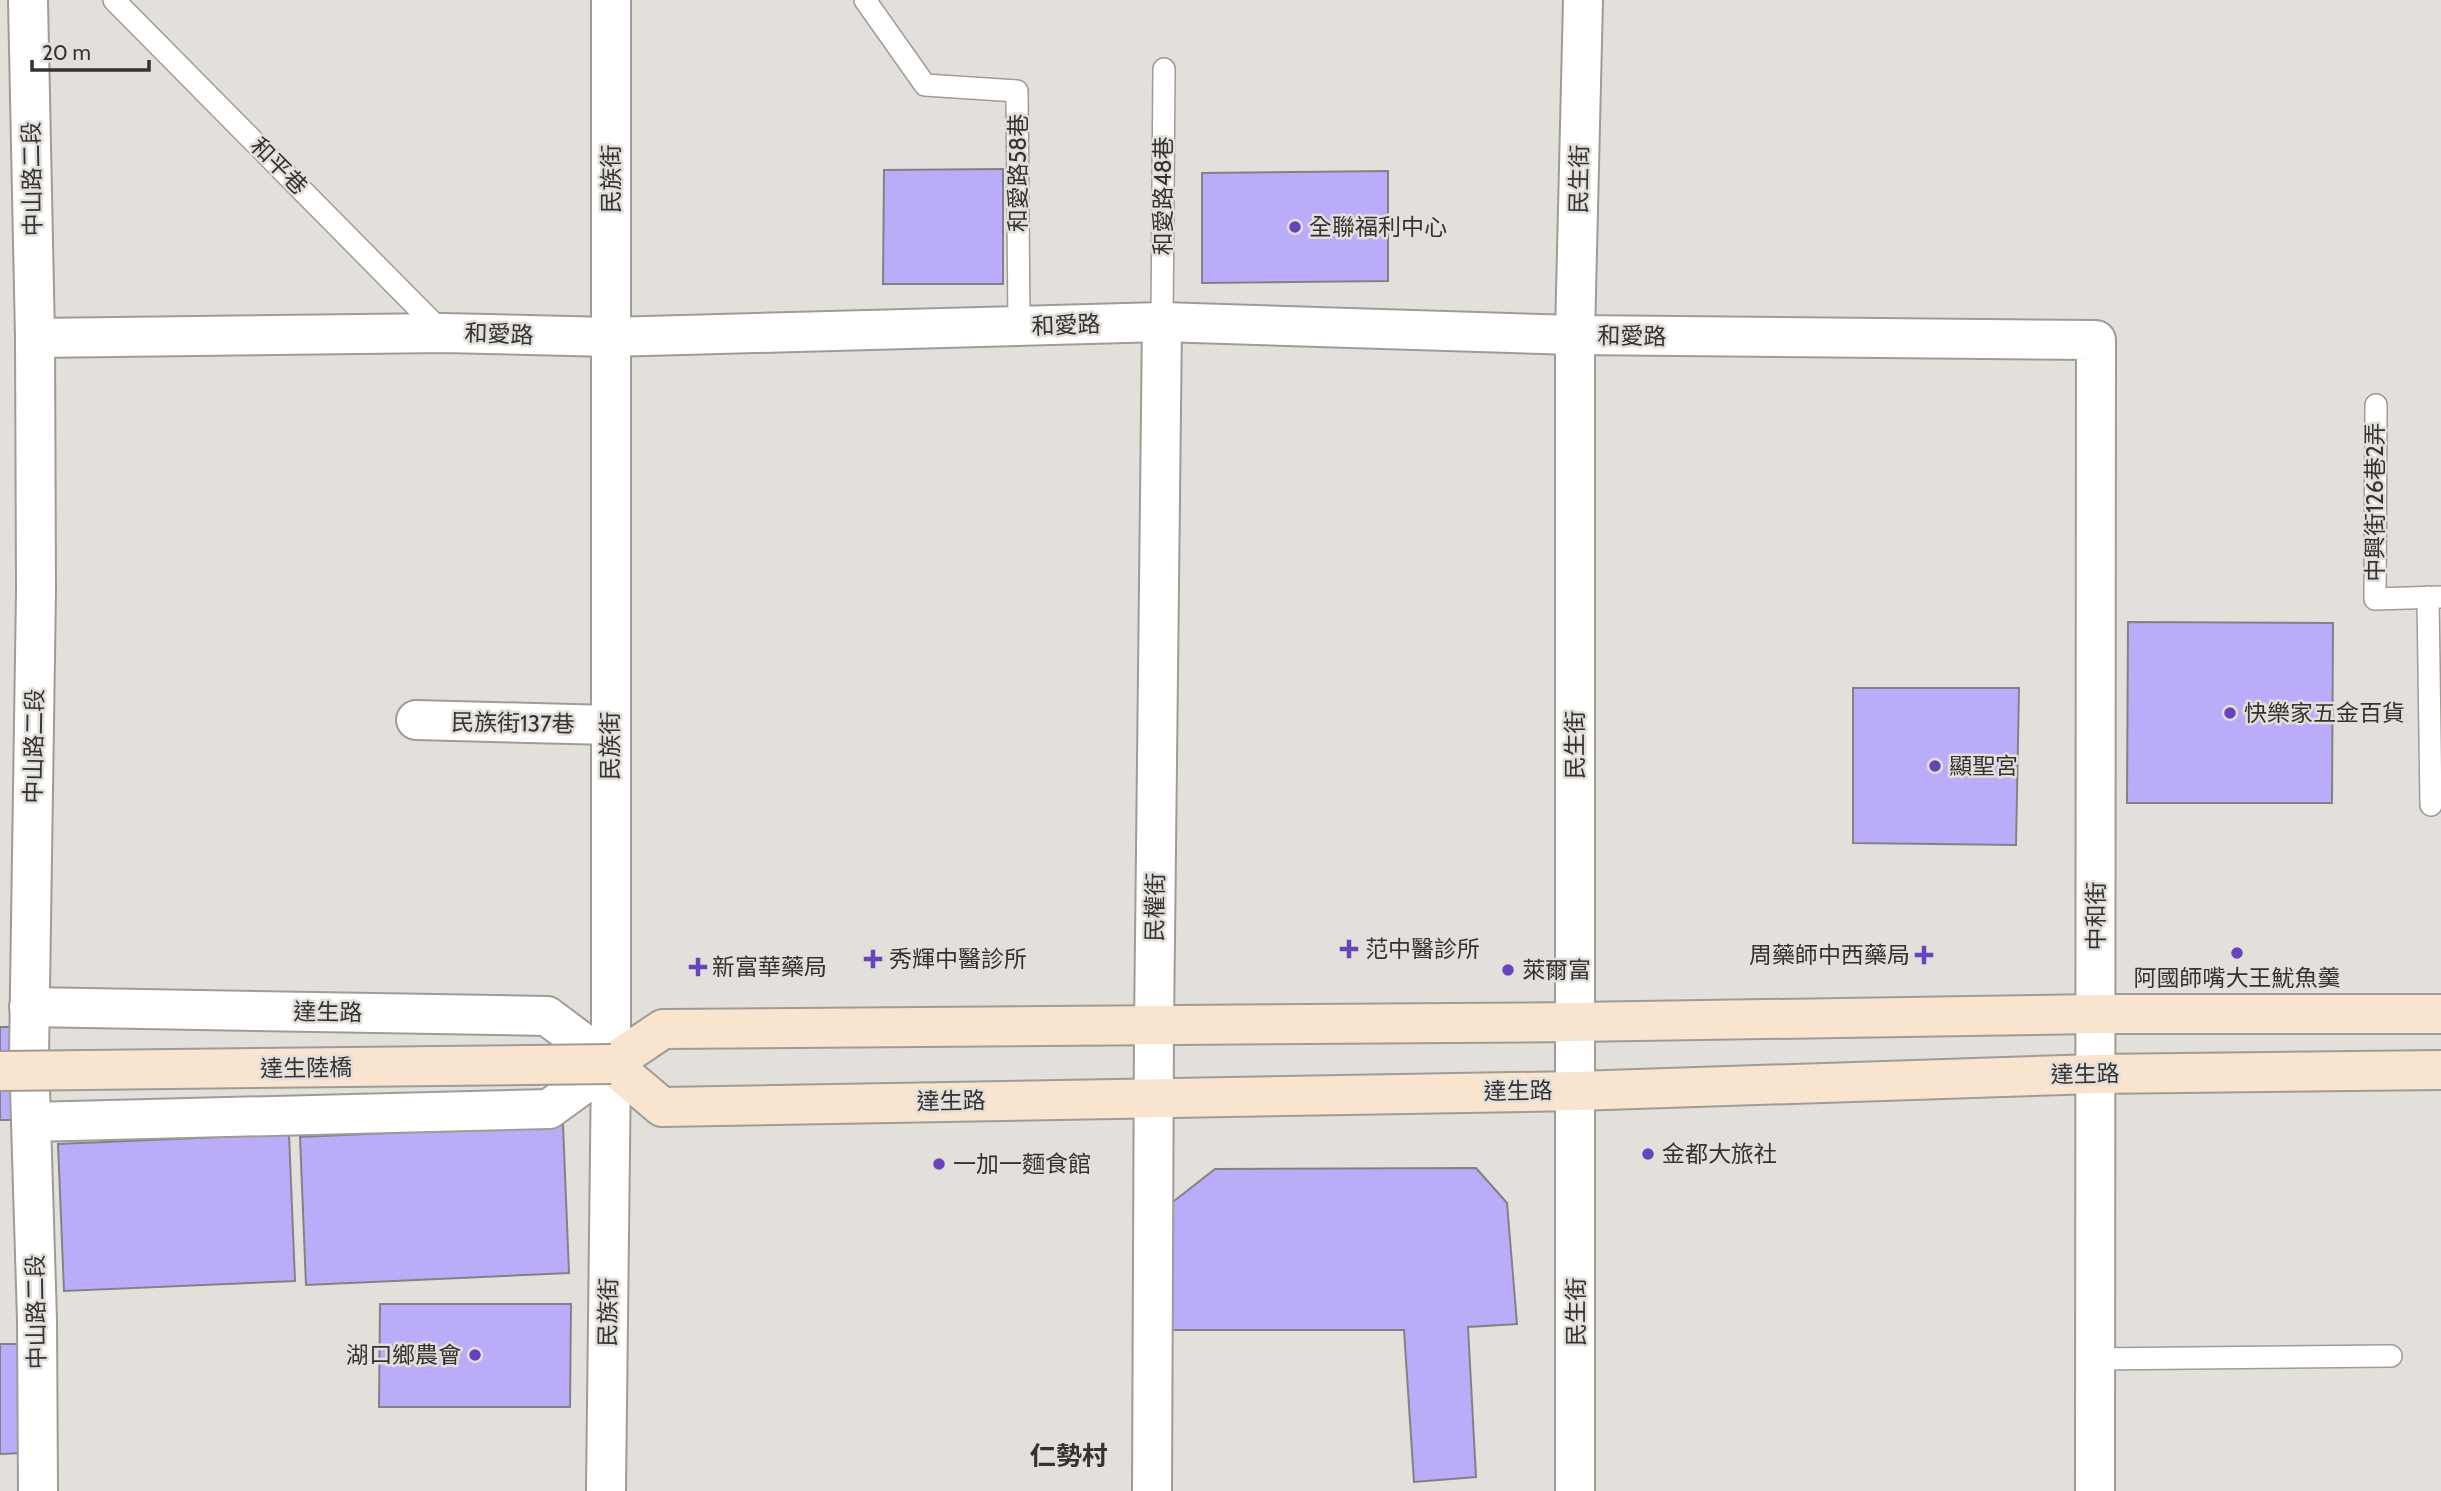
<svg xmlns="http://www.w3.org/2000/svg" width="2441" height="1491" font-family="Cabin,'Noto Sans TC',sans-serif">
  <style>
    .building { fill: #bbacf9; stroke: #828286; stroke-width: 2 }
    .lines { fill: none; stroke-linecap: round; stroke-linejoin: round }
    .service-casing { stroke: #9f9b97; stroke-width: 24 }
    .minor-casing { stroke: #9f9b97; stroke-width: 42 }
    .tertiary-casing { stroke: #9f9b97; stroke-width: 42 }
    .secondary-casing { stroke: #9f9b97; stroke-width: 42 }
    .service { stroke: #fff; stroke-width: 21 }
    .minor { stroke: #fff; stroke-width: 38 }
    .tertiary { stroke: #fff; stroke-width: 38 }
    .secondary { stroke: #f9e4d0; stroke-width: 38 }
    .secondary-bridge-casing { stroke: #9f9b97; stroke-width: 42; stroke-linecap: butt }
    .secondary-bridge { stroke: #f9e4d0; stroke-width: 38 }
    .poi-dot { fill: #6844bc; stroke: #e3dfdb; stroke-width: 2.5 }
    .labels { text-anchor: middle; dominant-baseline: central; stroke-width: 5; stroke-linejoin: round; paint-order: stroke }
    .street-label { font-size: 23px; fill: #343331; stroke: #e3dfdb }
    .poi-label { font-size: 23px; fill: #343331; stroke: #e3dfdb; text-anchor: start }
    .quarter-label { font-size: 26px; font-weight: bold; fill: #343331; stroke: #e3dfdb }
  </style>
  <rect width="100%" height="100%" fill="#e3dfdb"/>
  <!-- building -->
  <g class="building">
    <path d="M 1003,169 L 1003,284 L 883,284 L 884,170 Z"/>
    <path d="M 1388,171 L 1388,281 L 1202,283 L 1202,173 Z"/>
    <path d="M 2128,622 L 2333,623 L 2332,803 L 2127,803 Z"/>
    <path d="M 1853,688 L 2019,688 L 2016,845 L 1853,843 Z"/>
    <rect x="0" y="1027" width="15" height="93"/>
    <path d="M 563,1125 L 569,1273 L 306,1285 L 300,1137 Z"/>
    <path d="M 289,1134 L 295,1281 L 64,1291 L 58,1144 Z"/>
    <path d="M 1476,1168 L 1507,1203 L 1517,1324 L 1468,1327 L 1476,1477 L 1414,1482 L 1404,1330 L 1165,1330 L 1169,1205 L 1215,1169 Z"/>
    <path d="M 380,1304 L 571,1304 L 570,1407 L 379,1407 Z"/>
    <path d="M 0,1344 L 20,1344 L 22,1453 L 0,1454 Z"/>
  </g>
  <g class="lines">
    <!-- service casing -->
    <g class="service-casing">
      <g id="service">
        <path d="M 114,0 L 443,333"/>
        <path d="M 865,0 L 925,85 L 1017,91 L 1019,326"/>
        <path d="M 1162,322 L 1164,69"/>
        <path d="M 2376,405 L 2375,599 L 2441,597"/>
        <path d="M 2428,597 L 2431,805"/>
        <path d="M 2095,1359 L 2391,1356"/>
      </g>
    </g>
    <!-- minor casing -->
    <g class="minor-casing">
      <g id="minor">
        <path d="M 35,338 L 443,333 L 610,337 L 1162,322 L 1575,335 L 2096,340 L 2095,1491"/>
        <path d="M 416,720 L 610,725"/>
        <path d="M 29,1007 L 547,1016 L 611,1064 L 549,1109 L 31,1122"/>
        <path d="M 606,1491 L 611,1064 L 611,0"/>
        <path d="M 1152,1491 L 1154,1026 L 1162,322"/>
        <path d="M 1575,1491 L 1575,1022"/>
      </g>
    </g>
    <!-- tertiary casing -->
    <g class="tertiary-casing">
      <g id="tertiary">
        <path d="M 28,0 L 35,338 L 36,590 L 29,1056 L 37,1320 L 38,1491"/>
        <path d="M 1575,1022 L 1575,335 L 1583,0"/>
      </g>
    </g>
    <!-- secondary casing -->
    <g class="secondary-casing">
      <path id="secondary" d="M 2441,1014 L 2096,1014 L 1575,1022 L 663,1029 L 611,1064 L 662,1107 L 1576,1091 L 2096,1074 L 2441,1070"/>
    </g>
    <!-- service -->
    <use href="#service" class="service"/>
    <!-- minor -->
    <use href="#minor" class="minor"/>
    <!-- tertiary -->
    <use href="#tertiary" class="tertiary"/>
    <!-- secondary -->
    <use href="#secondary" class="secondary"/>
    <!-- secondary-bridge casing -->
    <g class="secondary-bridge-casing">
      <path id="secondary-bridge" d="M 0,1071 L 611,1064"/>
    </g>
    <!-- secondary-bridge -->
    <use href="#secondary-bridge" class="secondary-bridge"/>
  </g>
  <!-- markers -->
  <g class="poi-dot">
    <circle cx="1295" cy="227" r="7"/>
    <circle cx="2230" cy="713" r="7"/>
    <circle cx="1935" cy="766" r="7"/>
    <path d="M1345.5 938.5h7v7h7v7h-7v7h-7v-7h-7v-7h7z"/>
    <circle cx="2237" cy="953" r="7"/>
    <path d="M1920.5 944.5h7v7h7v7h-7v7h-7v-7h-7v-7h7z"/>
    <path d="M869.5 948.5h7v7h7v7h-7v7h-7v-7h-7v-7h7z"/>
    <path d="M694.5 956.5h7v7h7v7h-7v7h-7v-7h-7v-7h7z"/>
    <circle cx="1508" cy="970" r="7"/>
    <circle cx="1648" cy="1154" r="7"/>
    <circle cx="939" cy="1164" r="7"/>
    <circle cx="475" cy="1355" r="7"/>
  </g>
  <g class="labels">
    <!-- street labels -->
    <g class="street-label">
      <text transform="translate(279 166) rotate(45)">和平巷</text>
      <text transform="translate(1018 173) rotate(-90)">和愛路58巷</text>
      <text transform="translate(32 179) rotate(-91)">中山路二段</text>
      <text transform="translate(611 179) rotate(-90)">民族街</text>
      <text transform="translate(1579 179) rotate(-89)">民生街</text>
      <text transform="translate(1163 196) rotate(-90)">和愛路48巷</text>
      <text transform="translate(1066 325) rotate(-2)">和愛路</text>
      <text transform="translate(499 334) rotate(2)">和愛路</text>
      <text transform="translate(1632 336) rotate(1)">和愛路</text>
      <text transform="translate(2375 502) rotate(-90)">中興街126巷2弄</text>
      <text transform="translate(513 723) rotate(1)">民族街137巷</text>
      <text transform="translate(1575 745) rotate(-90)">民生街</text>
      <text transform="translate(34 746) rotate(-89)">中山路二段</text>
      <text transform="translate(610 746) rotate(-90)">民族街</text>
      <text transform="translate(1155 907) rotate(-89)">民權街</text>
      <text transform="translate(2096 916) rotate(-90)">中和街</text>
      <text transform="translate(328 1012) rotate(1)">達生路</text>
      <text transform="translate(306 1068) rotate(-1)">達生陸橋</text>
      <text transform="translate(2085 1074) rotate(-1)">達生路</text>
      <text transform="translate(1518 1091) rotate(-1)">達生路</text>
      <text transform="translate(951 1101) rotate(-1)">達生路</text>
      <text transform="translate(36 1312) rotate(-91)">中山路二段</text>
      <text transform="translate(608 1312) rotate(-89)">民族街</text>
      <text transform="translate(1576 1312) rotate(-90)">民生街</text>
    </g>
    <!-- poi labels -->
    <g class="poi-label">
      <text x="1309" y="227">全聯福利中心</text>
      <text x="2244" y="713">快樂家五金百貨</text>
      <text x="1949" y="766">顯聖宮</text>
      <text x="1365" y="949">范中醫診所</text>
      <text x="1910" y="955" text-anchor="end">周藥師中西藥局</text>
      <text x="889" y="959">秀輝中醫診所</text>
      <text x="712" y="967">新富華藥局</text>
      <text x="1522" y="970">萊爾富</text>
      <text x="2237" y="978" text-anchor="middle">阿國師嘴大王魷魚羹</text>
      <text x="1662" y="1154">金都大旅社</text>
      <text x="953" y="1164">一加一麵食館</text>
      <text x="461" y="1355" text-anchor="end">湖口鄉農會</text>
    </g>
    <!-- quarter labels -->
    <g class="quarter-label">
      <text x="1069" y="1456">仁勢村</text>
    </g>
  </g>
  <!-- scale -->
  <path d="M32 60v10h117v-10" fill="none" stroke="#343331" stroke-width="3.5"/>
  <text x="42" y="60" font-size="21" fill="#343331" stroke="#e3dfdb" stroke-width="5" paint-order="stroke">20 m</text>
</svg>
